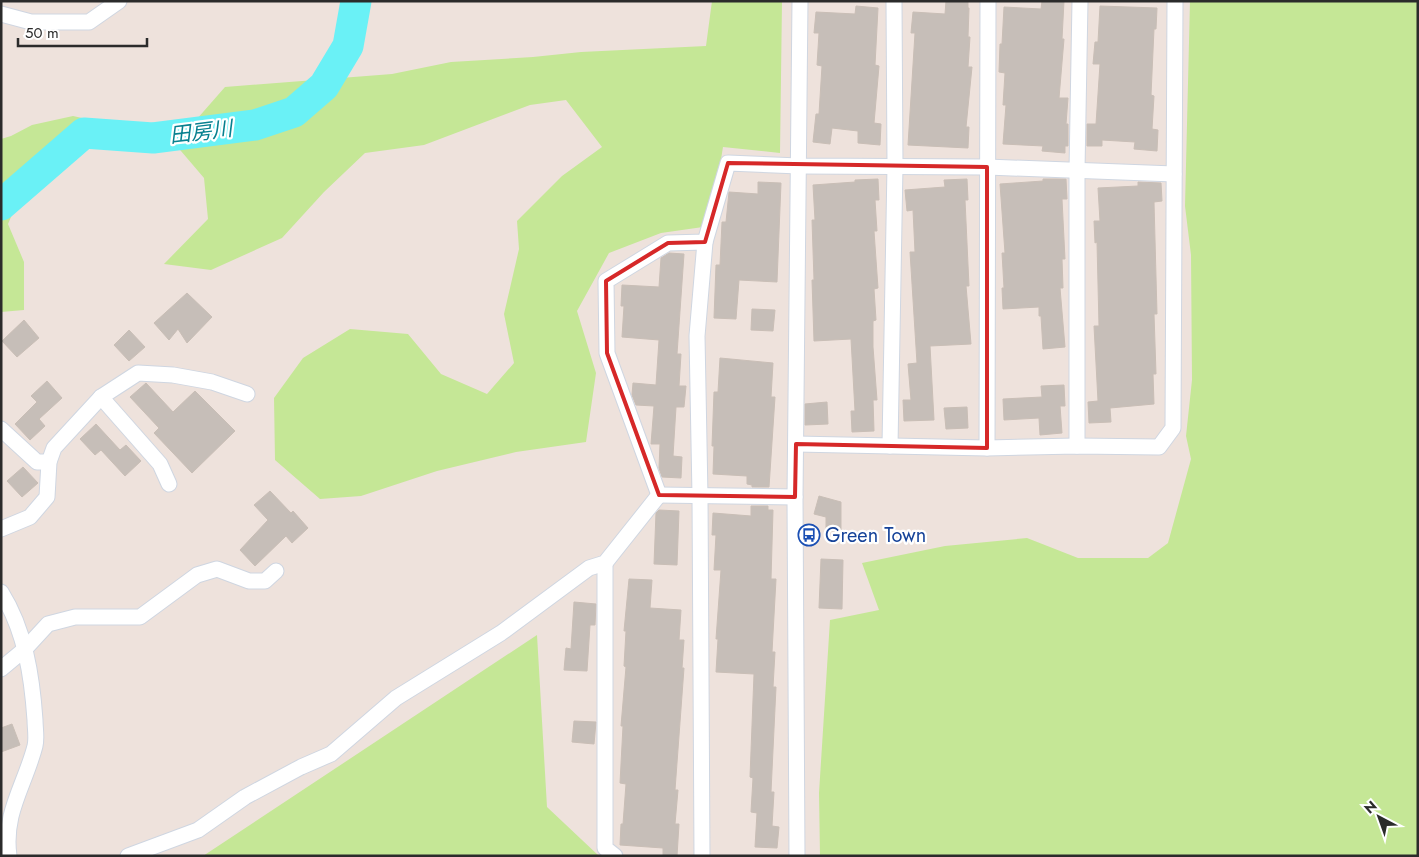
<svg xmlns="http://www.w3.org/2000/svg" width="1419" height="857" font-family="Jost,'Noto Sans JP',sans-serif">
  <style>
    .green { fill: #c5e796 }
    .lines { fill: none; stroke-linecap: round; stroke-linejoin: round }
    .river { stroke: #6af1f6; stroke-width: 31 }
    .building { fill: #c6beb8; stroke: #c9beb6 }
    .minor-casing { stroke: #cfd6e1; stroke-width: 17 }
    .minor { stroke: #fff; stroke-width: 15 }
    .marked { fill: none; stroke: #d62828; stroke-width: 4; stroke-linejoin: round }
    .labels { text-anchor: middle; dominant-baseline: central; stroke-width: 4.5; stroke-linejoin: round; paint-order: stroke }
    .transit-label { font-size: 20px; fill: #164399; stroke: #fff; text-anchor: start }
    .water-label { font-size: 21px; font-style: italic; fill: #07808f; stroke: #fff }
  </style>
  <rect width="100%" height="100%" fill="#eee2dc"/>
  <!-- green -->
  <g class="green">
    <path d="M 712,1 L 782,1 L 780,153 L 723,147 L 710,226 L 661,233 L 609,253 L 577,311 L 596,373 L 586,442 L 516,452 L 437,471 L 361,496 L 320,499 L 275,460 L 274,398 L 303,358 L 350,329 L 408,334 L 441,374 L 487,394 L 514,363 L 504,314 L 519,249 L 517,221 L 562,176 L 602,147 L 566,100 L 530,105 L 424,145 L 365,153 L 324,192 L 282,238 L 211,270 L 164,264 L 208,219 L 204,178 L 175,144 L 225,87 L 392,74 L 451,62 L 533,57 L 581,52 L 706,46 Z"/>
    <path d="M 1190,1 L 1418,1 L 1418,856 L 820,856 L 819,793 L 830,620 L 879,610 L 862,563 L 945,546 L 1027,538 L 1078,558 L 1148,558 L 1168,543 L 1191,459 L 1186,436 L 1192,380 L 1191,255 L 1185,206 Z"/>
    <path d="M 73,116 L 100,122 L 100,134 L 24,186 L 8,224 L 24,262 L 24,310 L 1,312 L 1,139 L 11,136 L 32,125 Z"/>
    <path d="M 537,635 L 547,807 L 599,856 L 203,856 Z"/>
  </g>
  <g class="lines">
    <!-- river -->
    <path class="river" d="M 1,205 L 84,133 L 153,138 L 255,125 L 294,112 L 324,86 L 348,46 L 356,1"/>
  </g>
  <!-- building -->
  <g class="building">
    <path d="M 946,1 L 968,1 L 968,8 L 969,8 L 968,37 L 970,37 L 968,67 L 972,67 L 966,127 L 969,127 L 968,148 L 908,145 L 915,33 L 911,33 L 913,12 L 945,14 Z"/>
    <path d="M 1042,1 L 1064,1 L 1062,39 L 1064,39 L 1059,98 L 1068,98 L 1066,124 L 1068,124 L 1068,146 L 1065,146 L 1065,153 L 1042,151 L 1043,146 L 1003,144 L 1006,105 L 1003,105 L 1005,73 L 999,72 L 1000,44 L 1002,44 L 1004,7 L 1041,9 Z"/>
    <path d="M 856,6 L 878,8 L 875,65 L 879,66 L 874,123 L 881,124 L 880,145 L 858,143 L 858,131 L 832,128 L 830,144 L 813,142 L 816,114 L 819,114 L 822,66 L 817,65 L 819,33 L 814,33 L 816,12 L 855,14 Z"/>
    <path d="M 1100,6 L 1157,8 L 1156,29 L 1154,29 L 1151,95 L 1154,96 L 1152,129 L 1158,130 L 1157,151 L 1134,149 L 1135,142 L 1102,140 L 1102,146 L 1087,146 L 1087,124 L 1096,124 L 1100,64 L 1093,64 L 1095,42 L 1098,42 Z"/>
    <path d="M 878,179 L 879,200 L 875,200 L 877,231 L 874,231 L 878,288 L 874,289 L 876,320 L 873,321 L 873,347 L 877,400 L 873,400 L 874,431 L 852,432 L 851,411 L 855,411 L 851,339 L 814,341 L 812,280 L 814,280 L 812,220 L 815,220 L 813,185 L 855,182 L 855,180 Z"/>
    <path d="M 967,179 L 968,200 L 965,200 L 969,286 L 966,286 L 971,344 L 930,346 L 934,420 L 904,421 L 903,400 L 911,400 L 908,364 L 917,363 L 910,252 L 915,252 L 913,210 L 907,211 L 905,190 L 945,187 L 944,180 Z"/>
    <path d="M 1043,179 L 1066,179 L 1067,199 L 1062,199 L 1065,259 L 1062,259 L 1063,288 L 1060,288 L 1065,347 L 1043,349 L 1041,316 L 1039,316 L 1039,307 L 1003,309 L 1002,288 L 1004,288 L 1002,253 L 1005,253 L 1000,184 L 1043,181 Z"/>
    <path d="M 758,182 L 781,183 L 777,282 L 739,280 L 736,319 L 714,318 L 716,265 L 720,265 L 722,222 L 726,222 L 729,192 L 758,194 Z"/>
    <path d="M 1138,182 L 1161,183 L 1162,201 L 1154,202 L 1157,314 L 1154,314 L 1156,374 L 1153,374 L 1154,404 L 1110,408 L 1111,422 L 1089,423 L 1088,402 L 1098,401 L 1094,326 L 1099,326 L 1097,242 L 1095,243 L 1094,221 L 1100,221 L 1098,188 L 1138,186 Z"/>
    <path d="M 669,253 L 684,254 L 677,354 L 681,354 L 679,386 L 686,386 L 684,407 L 676,407 L 673,456 L 682,457 L 681,478 L 662,477 L 659,468 L 660,444 L 651,444 L 654,406 L 636,405 L 632,395 L 633,383 L 656,385 L 659,340 L 622,337 L 624,306 L 621,306 L 622,285 L 659,287 L 661,258 Z"/>
    <path d="M 187,293 L 212,317 L 187,343 L 178,329 L 169,340 L 154,323 Z"/>
    <path d="M 752,309 L 775,310 L 773,331 L 751,330 Z"/>
    <path d="M 24,320 L 39,338 L 17,357 L 2,341 Z"/>
    <path d="M 129,330 L 145,347 L 129,361 L 114,345 Z"/>
    <path d="M 720,358 L 773,363 L 771,397 L 775,397 L 769,487 L 752,487 L 752,485 L 747,484 L 747,476 L 713,474 L 714,446 L 712,446 L 714,392 L 718,392 Z"/>
    <path d="M 47,381 L 62,398 L 39,419 L 45,426 L 30,440 L 15,424 L 37,402 L 31,396 Z"/>
    <path d="M 146,383 L 173,412 L 195,391 L 235,431 L 192,473 L 154,433 L 159,428 L 130,397 Z"/>
    <path d="M 1064,385 L 1065,406 L 1060,406 L 1062,433 L 1040,435 L 1039,418 L 1004,420 L 1003,399 L 1042,397 L 1041,386 Z"/>
    <path d="M 827,402 L 828,424 L 805,425 L 805,404 Z"/>
    <path d="M 967,407 L 968,428 L 946,429 L 944,408 Z"/>
    <path d="M 96,424 L 120,450 L 126,445 L 141,461 L 125,476 L 101,450 L 95,455 L 80,439 Z"/>
    <path d="M 23,467 L 38,483 L 22,497 L 7,481 Z"/>
    <path d="M 270,491 L 291,513 L 293,511 L 308,528 L 292,543 L 286,536 L 255,566 L 240,550 L 268,520 L 254,505 Z"/>
    <path d="M 819,496 L 841,502 L 841,531 L 826,531 L 826,517 L 814,514 Z"/>
    <path d="M 751,506 L 768,506 L 768,510 L 773,510 L 771,579 L 776,579 L 772,652 L 775,652 L 773,687 L 776,687 L 771,792 L 774,792 L 772,826 L 779,827 L 777,848 L 755,847 L 757,813 L 751,812 L 753,778 L 750,777 L 754,674 L 716,672 L 718,639 L 716,639 L 721,570 L 714,570 L 716,535 L 712,535 L 713,513 L 751,516 Z"/>
    <path d="M 659,510 L 679,511 L 677,565 L 654,564 L 656,513 Z"/>
    <path d="M 821,559 L 843,560 L 842,609 L 819,608 Z"/>
    <path d="M 629,579 L 652,580 L 650,608 L 681,610 L 679,640 L 684,640 L 682,668 L 684,668 L 675,790 L 678,790 L 675,824 L 679,824 L 677,856 L 663,856 L 663,848 L 620,845 L 621,824 L 623,824 L 626,784 L 620,783 L 623,726 L 621,726 L 626,667 L 624,666 L 626,631 L 624,631 Z"/>
    <path d="M 574,602 L 596,604 L 595,625 L 590,625 L 587,671 L 564,670 L 566,648 L 571,649 Z"/>
    <path d="M 574,721 L 596,722 L 594,744 L 572,742 Z"/>
    <path d="M 12,724 L 20,745 L 1,752 L 1,728 Z"/>
  </g>
  <g class="lines">
    <!-- minor casing -->
    <g class="minor-casing">
      <g id="minor">
        <path d="M 1,14 L 31,22 L 89,22 L 119,1"/>
        <path d="M 101,397 L 160,464 L 169,484"/>
        <path d="M 1,429 L 37,462 L 49,462"/>
        <path d="M 796,444 L 987,448 L 1077,446 L 1159,447 L 1173,428 L 1175,1"/>
        <path d="M 890,446 L 895,166 L 894,1"/>
        <path d="M 1077,446 L 1077,170 L 1080,1"/>
        <path d="M 987,448 L 988,1"/>
        <path d="M 659,495 L 607,353 L 606,281 L 668,243 L 705,242 L 728,163 L 799,166 L 987,167 L 1174,174"/>
        <path d="M 659,495 L 795,497"/>
        <path d="M 1,529 L 30,517 L 47,497 L 49,462 L 54,448 L 101,397 L 138,373 L 173,375 L 212,382 L 247,394"/>
        <path d="M 605,563 L 605,848 L 615,856"/>
        <path d="M 1,592 C 25,630 32,676 35,720 C 35,728 37,738 35,746 C 25,785 3,813 9,856"/>
        <path d="M 1,669 L 25,649 L 48,624 L 75,617 L 140,617 L 197,575 L 217,569 L 249,581 L 265,581 L 276,571"/>
        <path d="M 128,856 L 198,830 L 245,797 L 301,767 L 331,754 L 396,698 L 501,633 L 589,568 L 605,563 L 659,495"/>
        <path d="M 702,856 L 700,496 L 697,336 L 705,242"/>
        <path d="M 797,856 L 795,497 L 800,1"/>
      </g>
    </g>
    <!-- minor -->
    <use href="#minor" class="minor"/>
  </g>
  <!-- marked area -->
  <path class="marked" d="M 728,163 L 987,167 L 987,448 L 796,444 L 795,497 L 659,495 L 607,353 L 606,281 L 668,243 L 705,242 Z"/>
  <!-- icons -->
  <defs>
    <g id="bus-ring" transform="scale(1.125)"><circle r="9.5" fill="#fff" stroke="#1a4fb4" stroke-width="1.5"/><path d="M-5-6H5V4H4V6H2V4H-2V6H-4V4H-5ZM-3.5-4V0h7V-4ZM-3.5 1.2v1.5H-2V1.2ZM2 1.2v1.5H3.5V1.2Z" fill="#1a4fb4"/></g>
  </defs>
  <g fill-rule="evenodd">
    <use href="#bus-ring" x="809" y="535"/>
  </g>
  <g class="labels">
    <!-- transit labels -->
    <g class="transit-label">
      <text x="825" y="535">Green Town</text>
    </g>
    <!-- water labels -->
    <g class="water-label">
      <text transform="translate(201 132) rotate(-7)">田房川</text>
    </g>
  </g>
  <!-- border -->
  <rect width="1419" height="857" fill="none" stroke="#2b2b2b" stroke-width="5"/>
  <!-- north arrow -->
  <g transform="translate(1379 817) rotate(319)" stroke="#ffffff" stroke-width="4" paint-order="stroke">
  <path d="M0-4L9 19L0 12L-9 19Z" fill="#2b2b2b"/>
  <text y="-8" font-size="14" font-weight="bold" text-anchor="middle" fill="#2b2b2b">N</text>
  </g>
  <!-- scale -->
  <path d="M18 38v8h129v-8" fill="none" stroke="#2b2b2b" stroke-width="2.5"/>
  <text x="25" y="38" font-size="15" fill="#2b2b2b" stroke="#ffffff" stroke-width="4" paint-order="stroke">50 m</text>
</svg>
